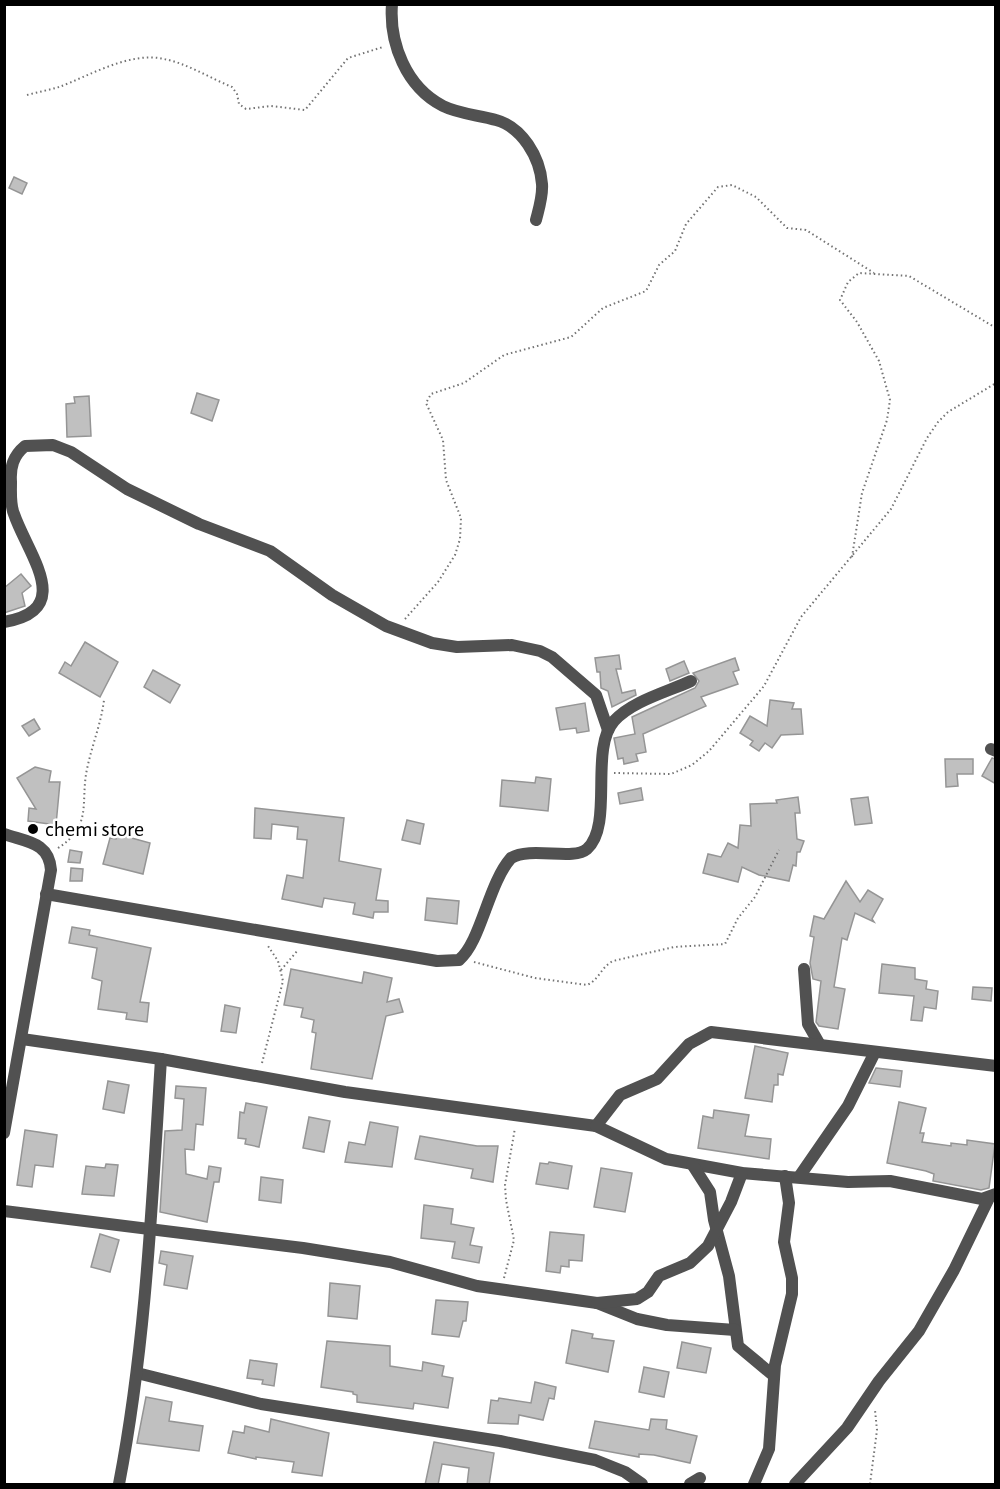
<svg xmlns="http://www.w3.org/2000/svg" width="1000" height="1489" font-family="'Alegreya Sans',sans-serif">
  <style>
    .building { fill: #c0c0c0; stroke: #959595; stroke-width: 1.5 }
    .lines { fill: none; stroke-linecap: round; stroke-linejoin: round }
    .path { stroke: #737373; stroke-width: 2; stroke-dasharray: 1.5 3; stroke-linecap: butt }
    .street { stroke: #515151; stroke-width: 12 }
    .poi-dot { fill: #000; stroke: #fff; stroke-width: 2 }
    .labels { text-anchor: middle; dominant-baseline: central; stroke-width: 5; stroke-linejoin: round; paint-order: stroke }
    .poi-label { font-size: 22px; fill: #000; stroke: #fff; text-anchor: start }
  </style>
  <rect width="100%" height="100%" fill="#fff"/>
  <!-- building -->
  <g class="building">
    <path d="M 14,177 L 27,183 L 22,194 L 9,188 Z"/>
    <path d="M 197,393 L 219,400 L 212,421 L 191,413 Z"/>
    <path d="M 89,396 L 91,436 L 67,437 L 66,404 L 75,403 L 74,397 Z"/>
    <path d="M 21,574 L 31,586 L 22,593 L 25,606 L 4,613 L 4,588 Z"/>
    <path d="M 85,642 L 118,662 L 100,697 L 59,673 L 65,662 L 71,666 Z"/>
    <path d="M 619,655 L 621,669 L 616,669 L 622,693 L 635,690 L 636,695 L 612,707 L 608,691 L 601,688 L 600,672 L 597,672 L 595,658 Z"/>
    <path d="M 735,658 L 739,670 L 733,672 L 738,684 L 701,697 L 706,706 L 643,734 L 646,752 L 636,754 L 638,761 L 624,764 L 623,758 L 618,759 L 614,738 L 635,734 L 632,717 L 695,688 L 699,681 L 693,673 Z"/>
    <path d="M 684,661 L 689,673 L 670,681 L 666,669 Z"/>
    <path d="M 153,670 L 180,685 L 170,703 L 144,687 Z"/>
    <path d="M 770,700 L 794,703 L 792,709 L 801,709 L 803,734 L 781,735 L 772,748 L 765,743 L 759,751 L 750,745 L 753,741 L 740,733 L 750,716 L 767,726 Z"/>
    <path d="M 585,703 L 589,731 L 577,733 L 576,728 L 560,730 L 556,708 Z"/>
    <path d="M 34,719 L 40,729 L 29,736 L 22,726 Z"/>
    <path d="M 992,758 L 996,759 L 996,784 L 982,776 Z"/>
    <path d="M 945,759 L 973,759 L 973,774 L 957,774 L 958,786 L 946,787 Z"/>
    <path d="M 35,767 L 51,771 L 49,782 L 60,782 L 56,825 L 28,821 L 29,808 L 36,809 L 17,778 Z"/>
    <path d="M 536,777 L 551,779 L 548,811 L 500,806 L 502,780 L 535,783 Z"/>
    <path d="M 641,788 L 643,800 L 620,804 L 618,793 Z"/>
    <path d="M 798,797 L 800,813 L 795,813 L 797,839 L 804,841 L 800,852 L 797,852 L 796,866 L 793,865 L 789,881 L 759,875 L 742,867 L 738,882 L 703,873 L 708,854 L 721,857 L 728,843 L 738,848 L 740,825 L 751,826 L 750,804 L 777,803 L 776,800 Z"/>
    <path d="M 868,797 L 872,823 L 855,825 L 851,799 Z"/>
    <path d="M 255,808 L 344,818 L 339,861 L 381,869 L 376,900 L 388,901 L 388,912 L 374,912 L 373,918 L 353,914 L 355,903 L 324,898 L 322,907 L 282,899 L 287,875 L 303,878 L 307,840 L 297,839 L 298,827 L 272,824 L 271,839 L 254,838 Z"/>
    <path d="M 407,820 L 424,824 L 420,844 L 402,840 Z"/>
    <path d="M 117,834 L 150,843 L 143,874 L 103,864 L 110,838 L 116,839 Z"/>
    <path d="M 70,850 L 82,852 L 80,863 L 68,862 Z"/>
    <path d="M 71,868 L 83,869 L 82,881 L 70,881 Z"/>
    <path d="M 846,881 L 860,902 L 868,890 L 883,899 L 872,919 L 874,922 L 855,913 L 847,940 L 842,938 L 834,987 L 845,989 L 838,1029 L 819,1026 L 816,1022 L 821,981 L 813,979 L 810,963 L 814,937 L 810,936 L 814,916 L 824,919 Z"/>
    <path d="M 427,898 L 459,901 L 457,924 L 425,920 Z"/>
    <path d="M 72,927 L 90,930 L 89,935 L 151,948 L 140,1002 L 149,1003 L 147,1022 L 126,1019 L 127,1013 L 98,1009 L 102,981 L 92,978 L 97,948 L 69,943 Z"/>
    <path d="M 882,964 L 915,968 L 915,979 L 927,981 L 926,989 L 938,991 L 936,1009 L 924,1007 L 922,1021 L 911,1020 L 914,996 L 879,993 Z"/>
    <path d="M 291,969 L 362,983 L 364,972 L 392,978 L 387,1002 L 399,999 L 403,1012 L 386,1016 L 372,1079 L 311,1069 L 316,1033 L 312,1032 L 314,1020 L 301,1017 L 303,1008 L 284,1005 Z"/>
    <path d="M 973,987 L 992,988 L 991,1001 L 972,999 Z"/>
    <path d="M 225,1005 L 240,1008 L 236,1033 L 221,1031 Z"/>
    <path d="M 755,1046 L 788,1053 L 783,1075 L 778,1074 L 778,1085 L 774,1085 L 772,1102 L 745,1098 Z"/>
    <path d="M 876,1068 L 902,1071 L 900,1087 L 869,1083 Z"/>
    <path d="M 108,1081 L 129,1085 L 124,1113 L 103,1109 Z"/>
    <path d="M 176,1086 L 206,1088 L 203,1125 L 196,1124 L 194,1150 L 185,1149 L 186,1174 L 207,1179 L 209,1166 L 221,1168 L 219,1182 L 214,1182 L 207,1222 L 160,1212 L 165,1131 L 182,1130 L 184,1099 L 175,1098 Z"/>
    <path d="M 899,1102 L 926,1108 L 920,1133 L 924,1133 L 922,1142 L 951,1146 L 951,1143 L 967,1145 L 967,1140 L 995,1144 L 989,1188 L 981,1190 L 933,1181 L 934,1174 L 926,1171 L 887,1163 Z"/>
    <path d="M 246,1103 L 267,1107 L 259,1147 L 245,1144 L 246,1139 L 238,1138 L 240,1112 L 244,1113 Z"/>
    <path d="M 714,1110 L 749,1115 L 745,1136 L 771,1139 L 769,1159 L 698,1148 L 703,1116 L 713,1118 Z"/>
    <path d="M 309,1117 L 330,1121 L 324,1152 L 303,1148 Z"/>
    <path d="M 370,1122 L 398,1127 L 392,1167 L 345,1162 L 349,1142 L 365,1145 Z"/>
    <path d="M 25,1130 L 57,1135 L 53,1167 L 35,1165 L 32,1187 L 17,1185 Z"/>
    <path d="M 420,1136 L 477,1146 L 498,1146 L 493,1182 L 471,1178 L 473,1169 L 415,1159 Z"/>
    <path d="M 549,1162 L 572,1166 L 568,1189 L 536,1184 L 540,1163 L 548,1164 Z"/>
    <path d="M 106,1164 L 118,1165 L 114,1196 L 82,1194 L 86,1166 L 105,1168 Z"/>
    <path d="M 601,1168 L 632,1173 L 625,1212 L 594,1207 Z"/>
    <path d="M 261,1177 L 283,1180 L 281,1203 L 259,1200 Z"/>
    <path d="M 424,1205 L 453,1209 L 451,1224 L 474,1228 L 470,1245 L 482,1247 L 479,1263 L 452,1258 L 455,1242 L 421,1238 Z"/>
    <path d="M 550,1232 L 584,1235 L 582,1261 L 569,1260 L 569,1267 L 561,1266 L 560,1273 L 546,1271 Z"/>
    <path d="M 100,1234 L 119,1240 L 110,1272 L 91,1267 Z"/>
    <path d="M 161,1251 L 193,1256 L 187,1289 L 164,1285 L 167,1265 L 159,1263 Z"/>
    <path d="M 330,1283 L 360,1286 L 357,1319 L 328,1316 Z"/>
    <path d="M 436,1300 L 468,1302 L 466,1321 L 463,1321 L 459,1337 L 432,1334 Z"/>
    <path d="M 572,1330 L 593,1334 L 592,1338 L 614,1341 L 608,1372 L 566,1363 Z"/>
    <path d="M 327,1341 L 390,1346 L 390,1366 L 422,1371 L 423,1362 L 444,1366 L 442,1376 L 453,1378 L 448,1408 L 414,1403 L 413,1409 L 357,1402 L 357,1395 L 353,1394 L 353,1392 L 321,1387 Z"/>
    <path d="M 682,1342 L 711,1348 L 706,1373 L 677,1368 Z"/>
    <path d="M 250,1360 L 277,1364 L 274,1386 L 262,1384 L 263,1380 L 247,1378 Z"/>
    <path d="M 644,1367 L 669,1372 L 664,1397 L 639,1392 Z"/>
    <path d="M 535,1382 L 556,1387 L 554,1399 L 549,1398 L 543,1420 L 519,1415 L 518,1424 L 488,1423 L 491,1400 L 498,1401 L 499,1398 L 531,1403 Z"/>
    <path d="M 146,1397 L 172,1402 L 169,1421 L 203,1426 L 199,1451 L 137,1443 Z"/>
    <path d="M 271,1419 L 329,1433 L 322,1476 L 292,1472 L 294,1462 L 256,1457 L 256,1459 L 228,1453 L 233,1431 L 244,1433 L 245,1426 L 269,1432 Z"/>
    <path d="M 651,1419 L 667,1420 L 666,1429 L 697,1436 L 690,1463 L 654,1455 L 639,1454 L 639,1457 L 589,1448 L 595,1421 L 649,1430 Z"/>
    <path d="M 434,1442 L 494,1453 L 489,1485 L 467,1485 L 469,1468 L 442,1464 L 438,1485 L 425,1485 Z"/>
  </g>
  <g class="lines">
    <!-- path -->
    <g class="path">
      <path d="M 27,95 C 38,92 49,90 59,87 C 89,76 130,51 164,59 C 186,63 210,78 232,87 L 237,94 L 239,104 L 246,109 L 271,106 L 305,110 L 348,58 L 383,47"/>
      <path d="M 852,557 L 862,493 L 887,420 L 890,400 L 879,361 L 857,322 L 840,300 L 848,282 L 859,273 L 909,276 L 996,328"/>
      <path d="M 405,619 L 438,582 L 455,555 L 460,539 L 461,518 L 446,480 L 443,440 L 426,403 L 431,394 L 464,383 L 504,355 L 571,337 L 603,308 L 646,291 L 659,265 L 675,251 L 686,224 L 718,187 L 732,185 L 756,197 L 787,228 L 806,230 L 874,273"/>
      <path d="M 614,773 L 671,774 L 692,765 L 709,751 L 764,686 L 801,617 L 891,509 L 927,438 L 938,422 L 948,412 L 996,383"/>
      <path d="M 58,848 C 93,826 80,802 87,769 C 92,745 101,724 104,700"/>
      <path d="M 474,962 L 535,978 L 587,985 C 599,980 601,967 613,961 L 674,947 L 725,944 L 738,918 L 755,897 L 779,850"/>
      <path d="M 281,970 L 298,950"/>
      <path d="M 262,1063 L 283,981 L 278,961 L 268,946"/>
      <path d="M 504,1278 L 514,1240 L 506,1200 L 505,1185 L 515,1128"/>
      <path d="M 870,1484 L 877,1430 L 875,1410"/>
    </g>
    <!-- street -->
    <g class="street">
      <path d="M 392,4 C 389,43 406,87 443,106 C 459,114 479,115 496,120 C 522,127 540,157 542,184 C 543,196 539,208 536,220"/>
      <path d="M 4,622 C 76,610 28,555 14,514 C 10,505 11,493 11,482 C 10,467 13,456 25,446 L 53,445 L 71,452 L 127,489 L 199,524 L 270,551 L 332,595 L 386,626 L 432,643 L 457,647 L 512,645 L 540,651 L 552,657 L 596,695 L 608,730"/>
      <path d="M 991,749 L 996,751"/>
      <path d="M 4,834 C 27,842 49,842 51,870 L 4,1133"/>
      <path d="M 46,894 L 437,961 L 459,960 C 481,942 488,884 511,858 C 531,846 573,861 587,849 C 614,825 589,749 614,721 C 632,701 667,692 691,681"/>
      <path d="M 804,969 L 808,1024 L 820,1045"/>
      <path d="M 22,1039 L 161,1059 L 345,1092 L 596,1126 L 666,1159 L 742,1173 L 848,1182 L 890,1181 L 982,1199 L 996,1194"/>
      <path d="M 596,1126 L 620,1095 L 657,1079 L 689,1044 L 711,1032 L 996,1066"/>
      <path d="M 692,1164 L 710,1192 L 714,1220 L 729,1276 L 738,1346 L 774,1376"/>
      <path d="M 799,1177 L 848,1106 L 875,1052"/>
      <path d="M 4,1211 L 303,1248 L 390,1262 L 477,1286 L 597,1303 L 637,1319 L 667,1325 L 735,1330"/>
      <path d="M 597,1303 L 637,1299 L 648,1292 L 659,1276 L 690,1263 L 708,1246 L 731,1202 L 742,1173"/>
      <path d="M 137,1373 L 261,1404 L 500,1441 L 595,1460 L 625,1472 L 642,1484"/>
      <path d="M 119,1484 C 146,1344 152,1202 161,1059"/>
      <path d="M 690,1484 L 700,1478"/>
      <path d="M 754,1484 L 769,1449 L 775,1365 L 792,1294 L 792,1278 L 784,1242 L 789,1203 L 785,1176"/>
      <path d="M 795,1484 L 847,1428 L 879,1381 L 919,1331 L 954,1270 L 989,1198"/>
    </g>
  </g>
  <!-- markers -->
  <circle class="poi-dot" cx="33" cy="829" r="6"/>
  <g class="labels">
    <!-- poi labels -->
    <g class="poi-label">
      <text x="45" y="829">chemi store</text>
    </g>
  </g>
  <!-- border -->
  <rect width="1000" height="1489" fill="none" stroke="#000000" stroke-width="12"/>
</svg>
